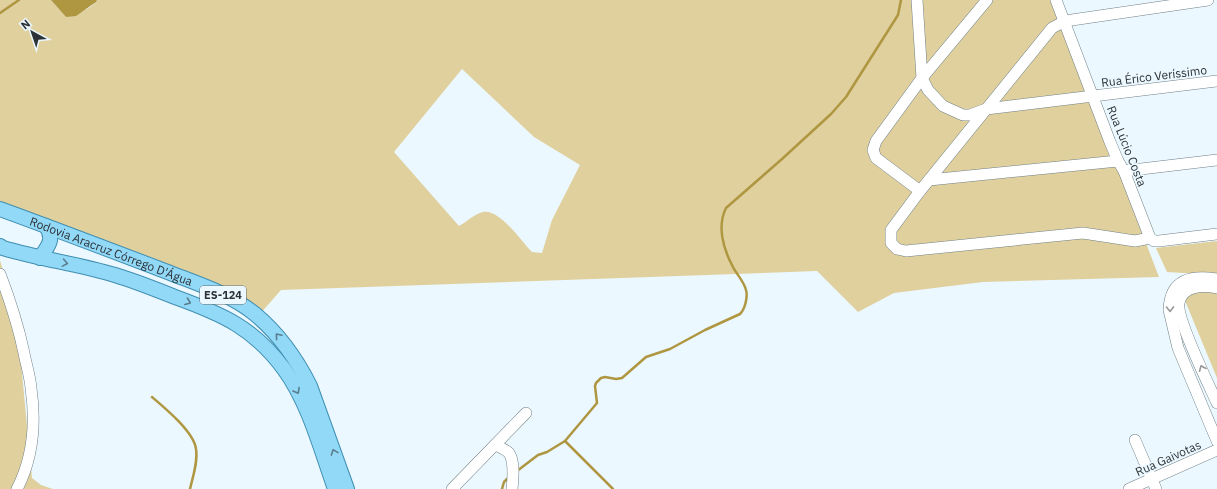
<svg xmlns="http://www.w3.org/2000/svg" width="1217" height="489" font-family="'IBM Plex Sans',sans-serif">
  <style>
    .green { fill: #e0d09d; fill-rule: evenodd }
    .water { fill: #af9641 }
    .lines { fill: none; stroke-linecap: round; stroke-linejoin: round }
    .stream { stroke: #af9641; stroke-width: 2.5 }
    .minor-casing { stroke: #718087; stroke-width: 12 }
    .major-casing { stroke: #3f8eb0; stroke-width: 16 }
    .minor { stroke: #fff; stroke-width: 11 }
    .major { stroke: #92d9f7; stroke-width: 14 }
    .oneway { stroke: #5a7d8d }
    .oneway2 { stroke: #96989a }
    .labels { text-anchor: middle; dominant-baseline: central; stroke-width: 3; stroke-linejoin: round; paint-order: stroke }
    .shield { fill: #ebf8ff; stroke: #656d72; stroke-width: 1 }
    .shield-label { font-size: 11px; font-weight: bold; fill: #2c3236 }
    .street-label { font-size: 12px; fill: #2c3236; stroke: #ebf8ff }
  </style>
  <rect width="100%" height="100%" fill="#ebf8ff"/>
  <!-- green -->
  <g class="green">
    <path d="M 0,0 L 51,0 L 66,17 C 77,13 91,10 97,0 L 1053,0 L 1159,277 L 983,282 L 894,293 L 858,312 L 817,271 L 281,290 L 260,314 L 0,206 ZM 462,69 L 534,137 L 580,165 L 552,220 L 542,253 L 532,252 C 521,241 500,209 483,212 C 474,214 467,222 459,226 L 394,152 Z"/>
    <path d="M 1217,241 L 1217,275 L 1167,272 L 1156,248 Z"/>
    <path d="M 0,260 L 17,321 L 32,478 L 41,485 L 53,489 L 0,489 Z"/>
    <path d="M 1217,284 L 1217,378 L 1186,303 L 1185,296 Z"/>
  </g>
  <!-- water -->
  <path class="water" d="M 51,0 L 97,0 L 96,2 L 76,16 L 66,17 Z"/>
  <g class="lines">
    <!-- stream -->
    <g class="stream">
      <path d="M 0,13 L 19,0"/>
      <path d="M 152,397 C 165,408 194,432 196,449 C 198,462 193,476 190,489"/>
      <path d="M 565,441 L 613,489"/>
      <path d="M 517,471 L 538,455 L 547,452 L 565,441 L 597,403 L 595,386 L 596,383 L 601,378 L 605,377 L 616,379 L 622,378 L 646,357 L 670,349 L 705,330 L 740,314 C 745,309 748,297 746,290 C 744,281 736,274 732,265 C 723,248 717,226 726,208 L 782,159 L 831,114 L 846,97 L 898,15 L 901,0"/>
      <path d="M 502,489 L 504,482 L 509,477"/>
    </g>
    <!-- minor casing -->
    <g class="minor-casing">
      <g id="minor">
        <path d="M 917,0 L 922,78 L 928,90 L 943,106 L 963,115 L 970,115 L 986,109 L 1217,81"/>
        <path d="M 1056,0 L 1110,142 L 1118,161 L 1124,171 L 1150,238 L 1154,241 L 1159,241 L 1217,234"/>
        <path d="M 1124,171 L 1217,160"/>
        <path d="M 929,180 L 1118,161"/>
        <path d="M 920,191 L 876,158 L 873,150 L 876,141 L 922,78 L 987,0"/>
        <path d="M 1150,238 L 1135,241 L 1083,233 L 906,251 L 897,249 L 891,243 L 891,230 L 920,191 L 1052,28 L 1065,21 L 1208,0"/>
        <path d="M 0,274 C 10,300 18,325 24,353 C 26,364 30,376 31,388 C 36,423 33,458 17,489"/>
        <path d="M 1217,279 C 1191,275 1170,279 1169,310 L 1178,348 L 1217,441"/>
        <path d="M 1217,288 C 1204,285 1182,285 1179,303 C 1176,318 1209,385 1217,403"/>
        <path d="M 1135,440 L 1156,489"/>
        <path d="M 495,445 C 500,447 505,449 509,453 C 515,462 513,479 512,489"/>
        <path d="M 452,489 L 526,413"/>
        <path d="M 1129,489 L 1217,450"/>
      </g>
    </g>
    <!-- major casing -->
    <g class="major-casing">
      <g id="major">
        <path id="s1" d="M 0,209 C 55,229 110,250 165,271 C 195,283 229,293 255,314 C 279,334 296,358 310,386 L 347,489"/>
        <path d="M 0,246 L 3,248 C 40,259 78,264 115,275 C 135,281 155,289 175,297 C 222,314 254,328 284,369 C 309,403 321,450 335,489"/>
        <path d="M 40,258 C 48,246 55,240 46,226"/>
      </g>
    </g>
    <!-- minor -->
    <use href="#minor" class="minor"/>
    <!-- major -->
    <use href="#major" class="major"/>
  </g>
  <!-- one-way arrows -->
  <defs><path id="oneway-chevron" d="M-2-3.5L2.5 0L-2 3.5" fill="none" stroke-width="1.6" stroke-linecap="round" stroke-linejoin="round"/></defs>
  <g class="oneway">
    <use href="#oneway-chevron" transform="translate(65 263) rotate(10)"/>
    <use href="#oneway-chevron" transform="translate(188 302) rotate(21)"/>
    <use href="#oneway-chevron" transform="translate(278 336) rotate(-130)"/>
    <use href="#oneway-chevron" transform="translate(297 391) rotate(61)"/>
    <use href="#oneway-chevron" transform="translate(334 452) rotate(-110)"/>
  </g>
  <g class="oneway2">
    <use href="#oneway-chevron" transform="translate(1170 309) rotate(89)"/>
    <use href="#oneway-chevron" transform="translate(1202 368) rotate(-113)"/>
  </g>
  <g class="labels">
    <!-- shield labels -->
    <rect class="shield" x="200" y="286" width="46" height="18" rx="3"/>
    <g class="shield-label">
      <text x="223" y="295">ES-124</text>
    </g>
    <!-- street labels -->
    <g class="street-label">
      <text transform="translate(1154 76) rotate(-7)">Rua Érico Veríssimo</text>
      <text transform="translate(1127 146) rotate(68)">Rua Lúcio Costa</text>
      <text stroke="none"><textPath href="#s1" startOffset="119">Rodovia Aracruz Córrego D'Água</textPath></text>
      <text transform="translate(1168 458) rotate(-24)">Rua Gaivotas</text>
    </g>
  </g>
  <!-- north arrow -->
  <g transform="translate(32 32) rotate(320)" stroke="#ebf8ff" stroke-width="3" paint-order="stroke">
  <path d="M0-3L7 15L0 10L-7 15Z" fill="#2c3236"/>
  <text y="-6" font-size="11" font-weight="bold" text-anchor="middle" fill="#2c3236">N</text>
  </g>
</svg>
